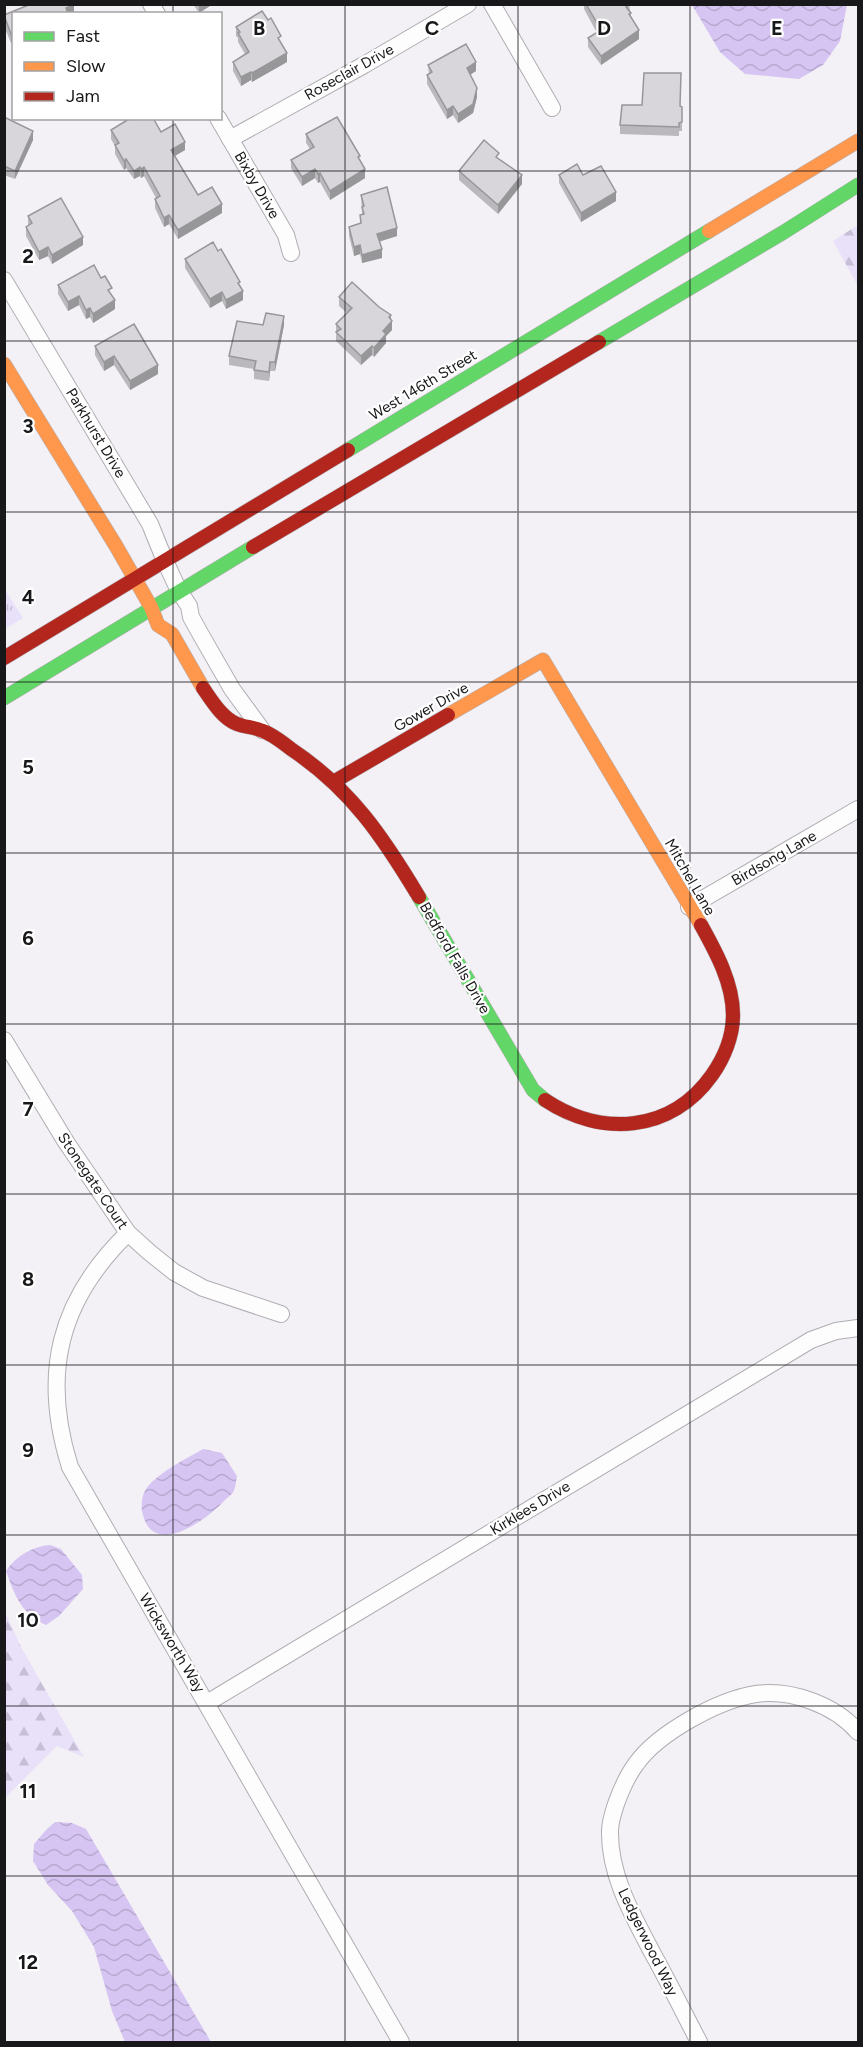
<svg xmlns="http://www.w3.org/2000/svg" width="863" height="2047" font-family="Figtree,sans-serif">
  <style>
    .grass { fill: url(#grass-tufts) }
    .forest { fill: url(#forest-firs) }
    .water { fill: url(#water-waves) }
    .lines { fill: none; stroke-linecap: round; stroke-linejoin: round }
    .street-casing { stroke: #afadb1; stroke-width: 18 }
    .fast-casing { stroke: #afadb1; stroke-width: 15 }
    .slow-casing { stroke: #afadb1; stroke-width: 15 }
    .jam-casing { stroke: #afadb1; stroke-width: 15 }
    .street { stroke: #fdfdfe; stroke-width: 16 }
    .fast { stroke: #63d668; stroke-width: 14 }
    .slow { stroke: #ff974d; stroke-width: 14 }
    .jam { stroke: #b3261e; stroke-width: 14 }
    .wall { fill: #bab8bc }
    .shaded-wall { fill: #979699 }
    .building { fill: #d8d6db; stroke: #979699; stroke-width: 1.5 }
    .grid { fill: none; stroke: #18171a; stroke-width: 1.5; stroke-opacity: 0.55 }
    .labels { text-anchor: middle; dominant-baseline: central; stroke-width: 4.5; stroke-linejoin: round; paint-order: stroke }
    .street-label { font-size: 15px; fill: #18171a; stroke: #fff }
    .grid-label { font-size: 20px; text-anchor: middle; font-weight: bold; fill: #18171a; stroke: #fff; stroke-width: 4.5; stroke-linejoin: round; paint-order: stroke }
  </style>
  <defs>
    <pattern id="grass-tufts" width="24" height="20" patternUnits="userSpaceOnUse" patternTransform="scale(1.5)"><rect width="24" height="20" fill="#e9e0f9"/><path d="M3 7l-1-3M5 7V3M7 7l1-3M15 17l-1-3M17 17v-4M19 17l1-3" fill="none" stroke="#c7bfd5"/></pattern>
    <pattern id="forest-firs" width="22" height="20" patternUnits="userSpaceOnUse" patternTransform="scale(1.5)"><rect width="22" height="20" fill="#e9e0f9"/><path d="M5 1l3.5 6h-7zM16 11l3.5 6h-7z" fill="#c7bfd5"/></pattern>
    <pattern id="water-waves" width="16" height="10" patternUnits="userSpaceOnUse" patternTransform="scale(1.5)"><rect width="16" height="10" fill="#d6c5f2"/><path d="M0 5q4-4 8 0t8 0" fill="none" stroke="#b7a8cf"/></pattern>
  </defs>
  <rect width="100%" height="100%" fill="#f3f0f6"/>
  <!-- grass -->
  <path class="grass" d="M 5,590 L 23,618 L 5,629 L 4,629 Z"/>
  <!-- forest -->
  <g class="forest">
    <path d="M 858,225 L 858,286 L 833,241 Z"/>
    <path d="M 5,1612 L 21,1647 L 84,1757 L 57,1746 L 5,1798 Z"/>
  </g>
  <!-- water -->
  <g class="water">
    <path d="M 692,5 L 847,5 L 840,41 L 823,65 L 799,79 L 745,74 L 720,52 Z"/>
    <path d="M 203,1449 L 222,1453 L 237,1476 C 236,1480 236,1486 234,1490 C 233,1494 228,1497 225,1500 C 206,1521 151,1560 142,1511 C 141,1504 142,1495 146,1489 C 157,1473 186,1459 203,1449 Z"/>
    <path d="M 50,1545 L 61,1549 L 82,1575 L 83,1589 L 59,1616 L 46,1625 C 21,1613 15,1596 6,1571 C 16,1556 33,1546 50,1545 Z"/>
    <path d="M 55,1822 L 72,1823 L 86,1829 L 211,2042 L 125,2042 L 112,2011 L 94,1947 L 72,1911 L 48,1885 L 33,1861 L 34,1844 L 46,1830 Z"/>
  </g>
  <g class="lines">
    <!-- street casing -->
    <g class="street-casing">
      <g id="street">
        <path d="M 151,4 L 157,14"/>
        <path d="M 492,4 L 552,108"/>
        <path d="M 218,118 L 286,235 L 291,253"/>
        <path d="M 230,139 L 364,65 L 468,4"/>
        <path d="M 4,280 L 150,524 L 165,561 L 179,591 L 189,606 L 191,617 L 201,635 L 232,689 L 262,730"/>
        <path d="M 689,907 L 858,809"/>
        <path d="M 4,1040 L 66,1142 L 128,1233 L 149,1252 L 174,1272 L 203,1288 L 281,1314"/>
        <path d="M 128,1233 C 58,1301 41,1375 70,1467 L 401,2042"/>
        <path d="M 207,1703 L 811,1340 L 836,1331 L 858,1328"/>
        <path d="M 699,2042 C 684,2013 669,1983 653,1954 C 633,1916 609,1875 610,1831 C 610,1822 613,1813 616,1804 C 621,1790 627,1776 636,1764 C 658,1733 718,1700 756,1694 C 791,1689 835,1705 858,1732"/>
      </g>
    </g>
    <!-- fast casing -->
    <g class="fast-casing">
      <g id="fast">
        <path d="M 599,342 L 784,232 L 858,185"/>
        <path d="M 348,450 L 709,231"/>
        <path d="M 4,698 L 253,547"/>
        <path d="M 419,897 L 533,1090 L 545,1100"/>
      </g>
    </g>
    <!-- slow casing -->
    <g class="slow-casing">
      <g id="slow">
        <path d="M 709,231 L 858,141"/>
        <path d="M 4,364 L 116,546 L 151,607 L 158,625 L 172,634 L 203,688"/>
        <path d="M 448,715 L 543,660 L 701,925"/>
      </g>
    </g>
    <!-- jam casing -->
    <g class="jam-casing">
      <g id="jam">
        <path d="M 253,547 L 599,342"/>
        <path d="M 4,658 L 348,450"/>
        <path d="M 203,688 C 212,701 222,718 237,724 C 245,727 253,727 260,730 C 271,733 282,742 291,749 C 351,789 383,837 419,897"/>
        <path d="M 335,781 L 448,715"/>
        <path d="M 545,1100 C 601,1137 671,1133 712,1075 C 724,1058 733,1036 733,1015 C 733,983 716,952 701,925"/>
      </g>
    </g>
    <!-- street -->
    <use href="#street" class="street"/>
    <!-- fast -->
    <use href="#fast" class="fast"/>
    <!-- slow -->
    <use href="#slow" class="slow"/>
    <!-- jam -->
    <use href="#jam" class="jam"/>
  </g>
  <!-- wall -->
  <g class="wall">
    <path d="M 31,4 L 74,5 L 74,14 L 14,14 L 14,42 L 11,43 L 4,26 L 4,15 Z"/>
    <path d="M 193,4 L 213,4 L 199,13 Z"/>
    <path d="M 584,4 L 629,4 L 631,16 L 639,39 L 601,65 L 588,47 L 588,38 L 597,33 L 584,9 Z"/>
    <path d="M 236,27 L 281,43 L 287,62 L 252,82 L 251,80 L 241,86 L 233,71 L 233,62 L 245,54 L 238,42 L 238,38 L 236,36 Z"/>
    <path d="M 428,65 L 476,71 L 470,74 L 477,97 L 473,113 L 458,123 L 453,115 L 447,119 L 427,84 L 427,75 L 429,74 Z"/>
    <path d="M 680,106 L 682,107 L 682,131 L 679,131 L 679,136 L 620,134 L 620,125 Z"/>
    <path d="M 4,117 L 33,140 L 15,179 L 4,175 Z"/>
    <path d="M 123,118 L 153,118 L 161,132 L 185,150 L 175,156 L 198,195 L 222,213 L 178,239 L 169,224 L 164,227 L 155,208 L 155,199 L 156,198 L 144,176 L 141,178 L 140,176 L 134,179 L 126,168 L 124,170 L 115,154 L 115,146 L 111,139 L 111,130 L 125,122 Z"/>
    <path d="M 306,134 L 360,161 L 365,178 L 330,200 L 320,182 L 318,183 L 315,178 L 302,186 L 291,168 L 291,160 L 310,149 L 306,143 Z"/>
    <path d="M 499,159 L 522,184 L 498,214 L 459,180 L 459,171 Z"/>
    <path d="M 559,175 L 583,175 L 616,201 L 581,222 L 559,183 Z"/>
    <path d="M 361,195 L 397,236 L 379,242 L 382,258 L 362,263 L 360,254 L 354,256 L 349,236 L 349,227 L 360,223 L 360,215 L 362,214 Z"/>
    <path d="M 28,216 L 83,245 L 52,264 L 48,256 L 39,260 L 26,236 L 26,227 L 28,226 Z"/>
    <path d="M 185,259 L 240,285 L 243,300 L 226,309 L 222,301 L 210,308 L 185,268 Z"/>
    <path d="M 58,285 L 112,296 L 115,309 L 93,323 L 90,317 L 86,319 L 79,305 L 68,311 L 58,294 Z"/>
    <path d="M 339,297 L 391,319 L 392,330 L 386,336 L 386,343 L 374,357 L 372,355 L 361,365 L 336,341 L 336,324 L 347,313 L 339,306 Z"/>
    <path d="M 263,325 L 284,325 L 275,371 L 270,371 L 269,381 L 254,379 L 254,369 L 229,365 L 229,356 Z"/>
    <path d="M 95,346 L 158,374 L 130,390 L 114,365 L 104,371 L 95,355 Z"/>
  </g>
  <!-- shaded-wall -->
  <g class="shaded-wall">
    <path d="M 199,4 L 213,4 L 199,13 Z"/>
    <path d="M 74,5 L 74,14 L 66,14 L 66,8 Z"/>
    <path d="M 639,30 L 639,39 L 601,65 L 601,56 Z"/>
    <path d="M 14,33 L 14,42 L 11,43 L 11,34 Z"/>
    <path d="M 287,53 L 287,62 L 252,82 L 252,73 Z"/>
    <path d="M 476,62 L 476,71 L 467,77 L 467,68 Z"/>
    <path d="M 251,72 L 251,80 L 241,86 L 241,77 Z"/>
    <path d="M 477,88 L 477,97 L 473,113 L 458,123 L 458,114 Z"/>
    <path d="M 453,106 L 453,115 L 447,119 L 447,110 Z"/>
    <path d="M 33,131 L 33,140 L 15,179 L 15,171 Z"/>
    <path d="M 185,142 L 185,150 L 171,158 L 171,150 Z"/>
    <path d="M 126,159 L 126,168 L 124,170 L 124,161 Z"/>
    <path d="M 140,167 L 140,176 L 134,179 L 134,171 Z"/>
    <path d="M 144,167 L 144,176 L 141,178 L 141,169 Z"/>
    <path d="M 315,169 L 315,178 L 302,186 L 302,177 Z"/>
    <path d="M 365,169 L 365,178 L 330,200 L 330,191 Z"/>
    <path d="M 320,173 L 320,182 L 318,183 L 318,174 Z"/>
    <path d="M 522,175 L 522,184 L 498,214 L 498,205 Z"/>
    <path d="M 616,192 L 616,201 L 581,222 L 581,213 Z"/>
    <path d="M 222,204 L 222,213 L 178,239 L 178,230 Z"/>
    <path d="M 169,215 L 169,224 L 164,227 L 164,218 Z"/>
    <path d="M 397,228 L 397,236 L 377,242 L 377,234 Z"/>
    <path d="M 83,237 L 83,245 L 52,264 L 52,255 Z"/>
    <path d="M 360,245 L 360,254 L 354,256 L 354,247 Z"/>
    <path d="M 48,247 L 48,256 L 39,260 L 39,252 Z"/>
    <path d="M 382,249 L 382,258 L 362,263 L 362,255 Z"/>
    <path d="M 243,291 L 243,300 L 226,309 L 226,300 Z"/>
    <path d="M 222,292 L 222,301 L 210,308 L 210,299 Z"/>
    <path d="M 79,296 L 79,305 L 68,311 L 68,302 Z"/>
    <path d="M 115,300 L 115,309 L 93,323 L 93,314 Z"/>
    <path d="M 90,308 L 90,317 L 86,319 L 86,310 Z"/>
    <path d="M 391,315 L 391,323 L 392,321 L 392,330 L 386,336 L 386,343 L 374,357 L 374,348 Z"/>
    <path d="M 284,316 L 284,325 L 275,371 L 275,362 Z"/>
    <path d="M 372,346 L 372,355 L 361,365 L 361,356 Z"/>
    <path d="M 114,356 L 114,365 L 104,371 L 104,362 Z"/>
    <path d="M 270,362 L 270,371 L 269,381 L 269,372 Z"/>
    <path d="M 158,365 L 158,374 L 130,390 L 130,381 Z"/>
  </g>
  <!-- building -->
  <g class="building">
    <path d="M 31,4 L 74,4 L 74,5 L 66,8 L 68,14 L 14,14 L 14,33 L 11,34 L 4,15 Z"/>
    <path d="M 586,4 L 629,4 L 626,7 L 631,13 L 629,14 L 639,30 L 601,56 L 588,38 L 601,30 Z"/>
    <path d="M 262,11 L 268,20 L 271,18 L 281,36 L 278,38 L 287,53 L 252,73 L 251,72 L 241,77 L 233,62 L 249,52 L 238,33 L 240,32 L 236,27 Z"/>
    <path d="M 466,44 L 476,62 L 467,68 L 477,88 L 473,104 L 458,114 L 453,106 L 447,110 L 427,75 L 432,72 L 428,65 Z"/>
    <path d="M 644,73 L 681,73 L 680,106 L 682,107 L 682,122 L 679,123 L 679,127 L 620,125 L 622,105 L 642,105 Z"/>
    <path d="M 4,117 L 33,131 L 15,171 L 4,166 Z"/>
    <path d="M 337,117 L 360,156 L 358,157 L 365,169 L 330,191 L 320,173 L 318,174 L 315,169 L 302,177 L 291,160 L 314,147 L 306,134 Z"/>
    <path d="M 128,118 L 153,118 L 161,132 L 175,124 L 185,142 L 171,150 L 198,195 L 212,187 L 222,204 L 178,230 L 169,215 L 164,218 L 155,199 L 160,196 L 144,167 L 141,169 L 140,167 L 134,171 L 126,159 L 124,161 L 115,145 L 119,143 L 111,130 L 129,119 Z"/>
    <path d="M 484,140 L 499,153 L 496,157 L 522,175 L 498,205 L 459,171 Z"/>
    <path d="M 577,164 L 583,175 L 601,166 L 616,192 L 581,213 L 559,175 Z"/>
    <path d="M 387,187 L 397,228 L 377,234 L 382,249 L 362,255 L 360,245 L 354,247 L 349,227 L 361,223 L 360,215 L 364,214 L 362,207 L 364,206 L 361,195 Z"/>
    <path d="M 61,198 L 83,237 L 52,255 L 48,247 L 39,252 L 26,227 L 32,223 L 28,216 Z"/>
    <path d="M 213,242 L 218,251 L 221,249 L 240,282 L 238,283 L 243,291 L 226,300 L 222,292 L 210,299 L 185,259 Z"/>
    <path d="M 94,265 L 101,278 L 105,276 L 112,288 L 108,290 L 115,300 L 93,314 L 90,308 L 86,310 L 79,296 L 68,302 L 58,285 Z"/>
    <path d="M 352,282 L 379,307 L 391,315 L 389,317 L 392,321 L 383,331 L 386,334 L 374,348 L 372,346 L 361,356 L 336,332 L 341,329 L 336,324 L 352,308 L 339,297 Z"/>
    <path d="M 266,313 L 284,316 L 275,362 L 270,362 L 269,372 L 254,370 L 256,361 L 229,356 L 237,321 L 263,325 Z"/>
    <path d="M 134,324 L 158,365 L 130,381 L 114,356 L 104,362 L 95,346 Z"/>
  </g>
  <!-- grid -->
  <path class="grid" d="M 173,4 L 173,14M 345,4 L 345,2042M 518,4 L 518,2042M 690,4 L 690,2042M 173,118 L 173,2042M 4,171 L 858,171M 4,341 L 858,341M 4,512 L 858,512M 4,682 L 858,682M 4,853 L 858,853M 4,1024 L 858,1024M 4,1194 L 858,1194M 4,1365 L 858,1365M 4,1535 L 858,1535M 4,1706 L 858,1706M 4,1876 L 858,1876"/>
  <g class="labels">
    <!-- street labels -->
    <g class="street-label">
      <text transform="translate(349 72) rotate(-29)">Roseclair Drive</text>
      <text transform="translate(257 185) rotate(60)">Bixby Drive</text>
      <text transform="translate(423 385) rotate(-31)">West 146th Street</text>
      <text transform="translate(96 433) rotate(59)">Parkhurst Drive</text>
      <text transform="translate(431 707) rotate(-30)">Gower Drive</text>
      <text transform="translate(774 858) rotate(-30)">Birdsong Lane</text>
      <text transform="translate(690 877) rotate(60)">Mitchel Lane</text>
      <text transform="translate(455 958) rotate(60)">Bedford Falls Drive</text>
      <text transform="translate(93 1181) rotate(56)">Stonegate Court</text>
      <text transform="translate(530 1508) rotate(-31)">Kirklees Drive</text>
      <text transform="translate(172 1643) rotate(59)">Wicksworth Way</text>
      <text transform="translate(648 1942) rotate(64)">Ledgerwood Way</text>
    </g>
  </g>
  <g class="grid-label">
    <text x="259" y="35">B</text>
    <text x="432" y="35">C</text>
    <text x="604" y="35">D</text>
    <text x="777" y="35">E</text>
    <text x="28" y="263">2</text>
    <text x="28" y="433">3</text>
    <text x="28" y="604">4</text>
    <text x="28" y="774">5</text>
    <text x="28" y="945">6</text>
    <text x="28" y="1116">7</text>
    <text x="28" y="1286">8</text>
    <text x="28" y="1457">9</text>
    <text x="28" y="1627">10</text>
    <text x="28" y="1798">11</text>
    <text x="28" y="1969">12</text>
  </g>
  <!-- border -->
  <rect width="863" height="2047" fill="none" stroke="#18171a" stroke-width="12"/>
  <!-- legend -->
  <rect x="12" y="12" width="210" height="108" fill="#ffffff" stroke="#a3a2a3" stroke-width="1.5"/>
  <rect x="24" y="32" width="30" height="9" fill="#63d668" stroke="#a3a2a3" stroke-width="1.5"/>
  <text x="66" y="42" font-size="18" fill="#18171a">Fast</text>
  <rect x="24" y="62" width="30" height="9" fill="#ff974d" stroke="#a3a2a3" stroke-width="1.5"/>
  <text x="66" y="72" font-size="18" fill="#18171a">Slow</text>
  <rect x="24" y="92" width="30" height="9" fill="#b3261e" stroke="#a3a2a3" stroke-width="1.5"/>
  <text x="66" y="102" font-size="18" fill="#18171a">Jam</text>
</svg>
